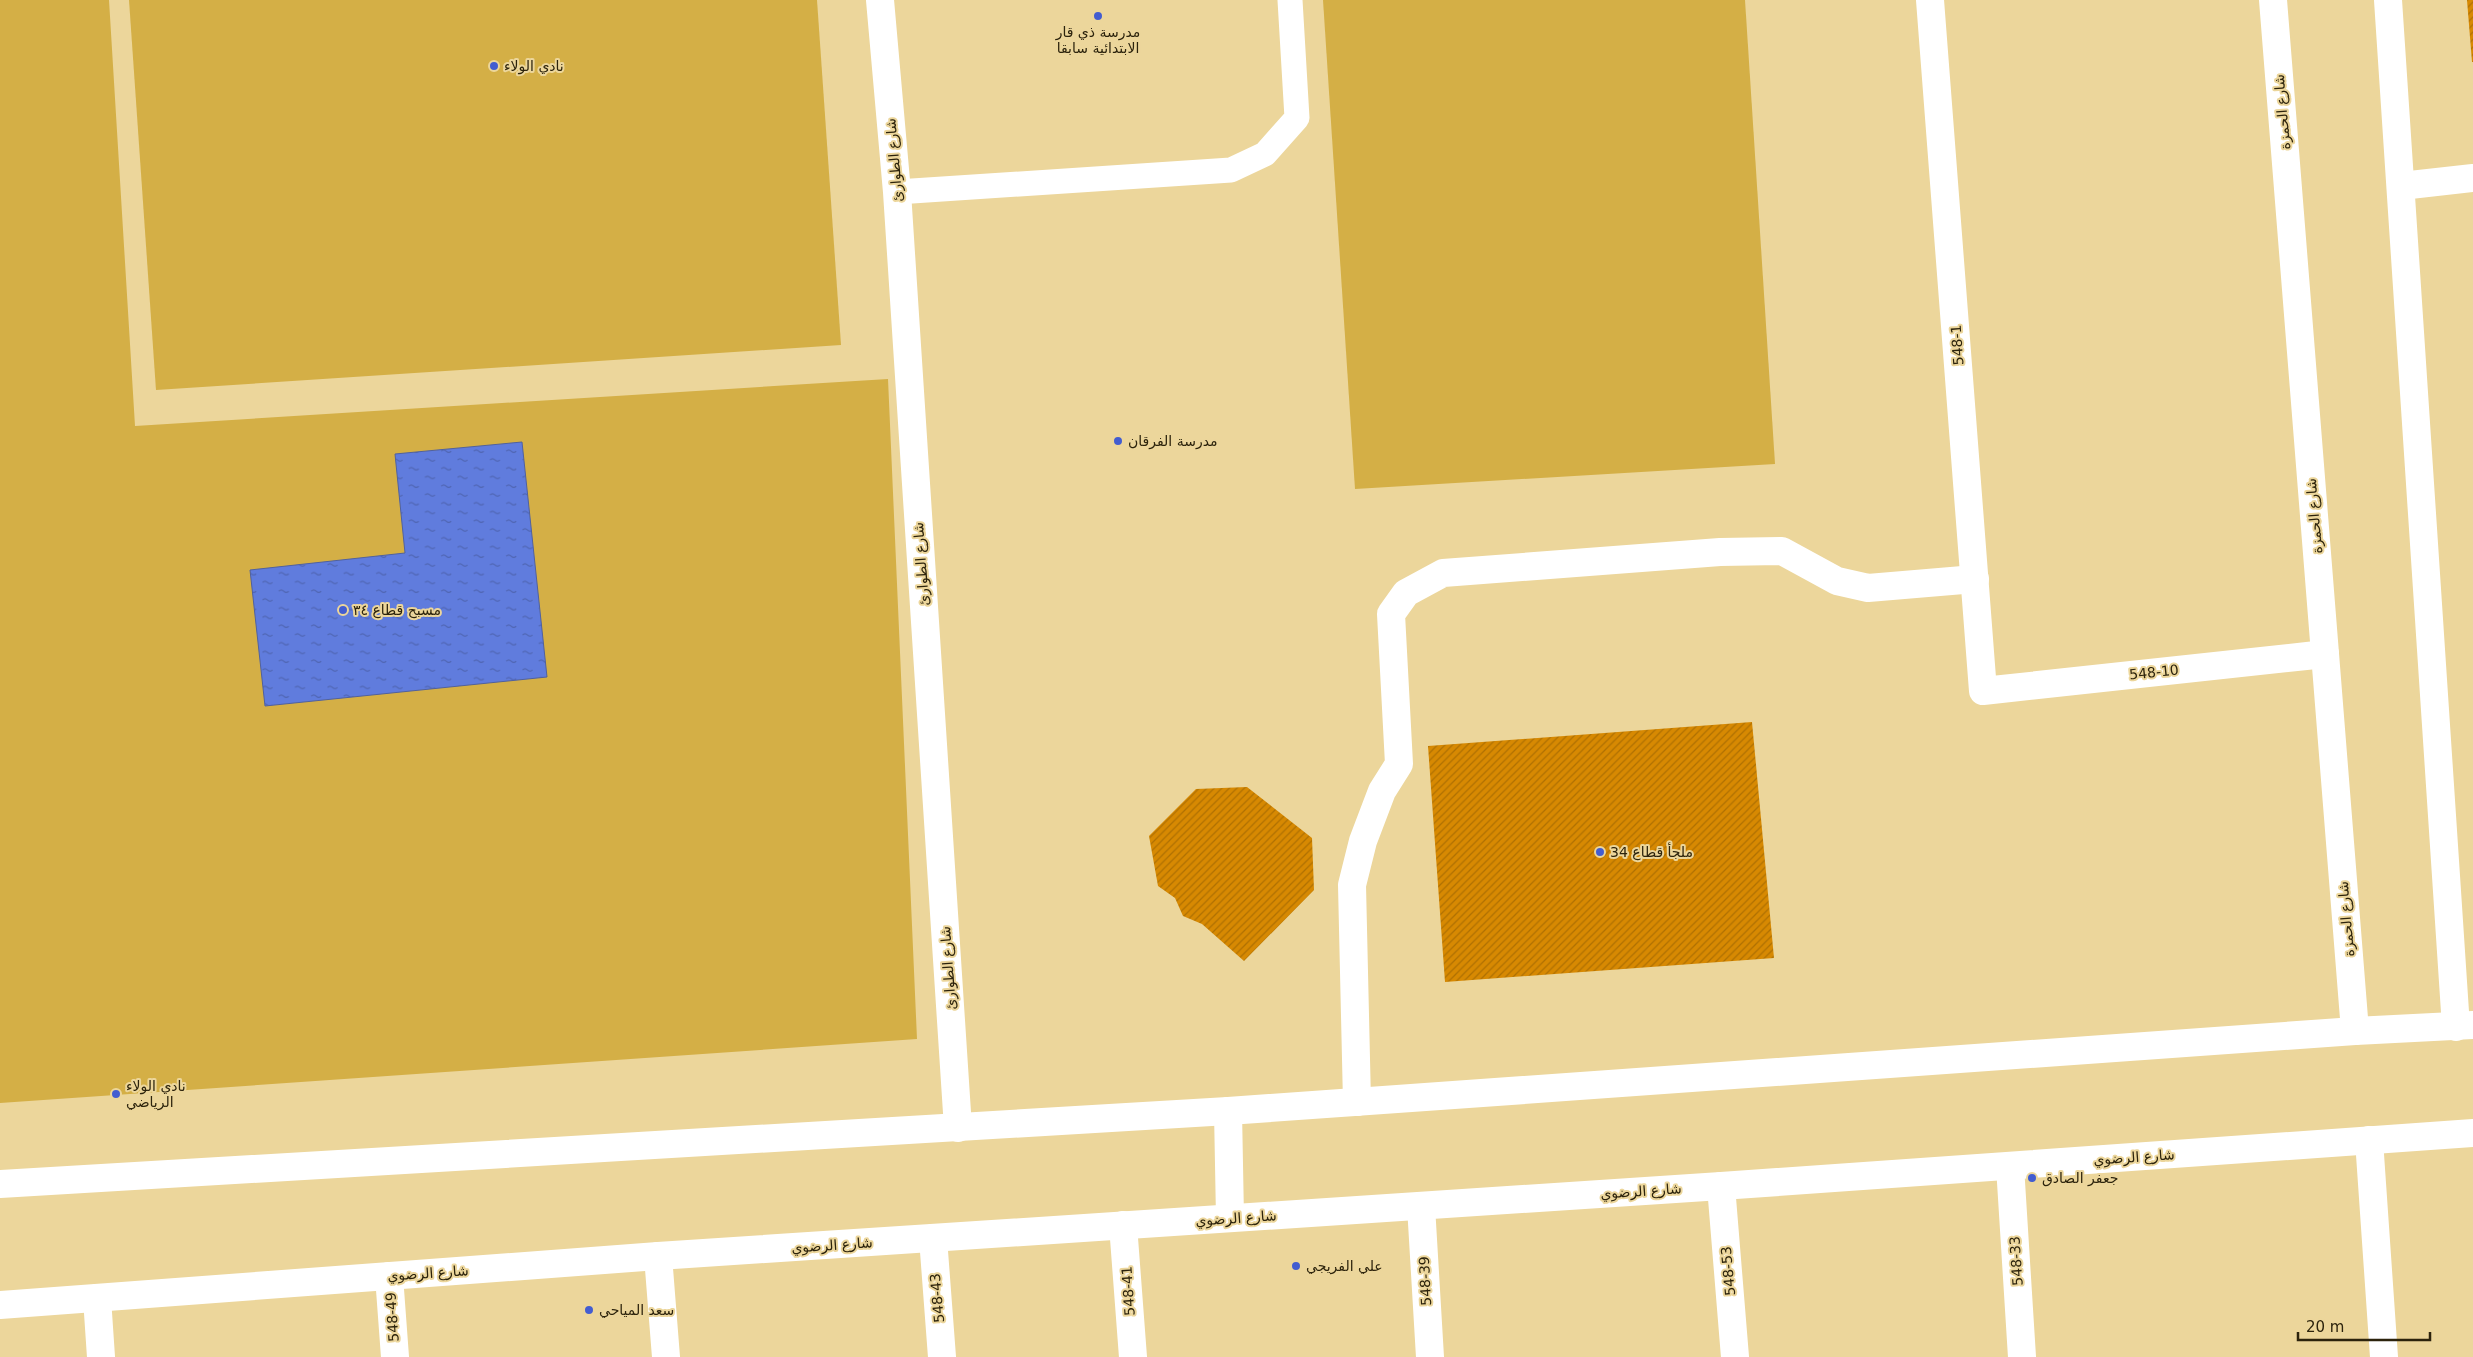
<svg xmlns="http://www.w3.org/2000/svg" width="2473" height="1357" font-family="'DejaVu Sans',Vazirmatn,sans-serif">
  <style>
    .green { fill: #d4af46 }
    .water { fill: url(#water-ripples); stroke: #50619e }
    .building { fill: url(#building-hatch) }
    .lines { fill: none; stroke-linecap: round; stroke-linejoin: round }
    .lane { stroke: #fff; stroke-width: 25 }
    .street { stroke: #fff; stroke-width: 28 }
    .secondary { stroke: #fff; stroke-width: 28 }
    .poi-dot { fill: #435dd0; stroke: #ecd69b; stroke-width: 2 }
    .labels { text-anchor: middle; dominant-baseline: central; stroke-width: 4; stroke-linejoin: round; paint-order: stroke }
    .poi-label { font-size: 14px; fill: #2c230c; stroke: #ecd69b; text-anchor: start }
    .street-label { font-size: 14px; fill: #2c230c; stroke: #ecd69b }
  </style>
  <defs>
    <pattern id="water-ripples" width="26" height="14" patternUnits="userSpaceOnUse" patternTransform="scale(1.25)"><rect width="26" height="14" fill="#607cdd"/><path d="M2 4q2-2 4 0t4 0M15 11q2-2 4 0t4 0" fill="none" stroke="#4f65b2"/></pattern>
    <pattern id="building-hatch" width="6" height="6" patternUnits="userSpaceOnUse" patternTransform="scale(1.25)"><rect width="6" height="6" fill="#d78902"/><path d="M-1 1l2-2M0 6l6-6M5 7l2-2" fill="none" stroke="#af7002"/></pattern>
  </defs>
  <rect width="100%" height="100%" fill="#ecd69b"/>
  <!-- green -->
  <g class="green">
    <path d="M 0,0 L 109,0 L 135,426 L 888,379 L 917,1039 L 0,1103 Z"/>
    <path d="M 129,0 L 817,0 L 841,345 L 156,390 Z"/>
    <path d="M 1323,0 L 1745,0 L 1775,464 L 1355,489 Z"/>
  </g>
  <!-- water -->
  <path class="water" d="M 522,442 L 547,677 L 265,706 L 250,570 L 405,553 L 395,454 Z"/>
  <!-- building -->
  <g class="building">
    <path d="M 2467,0 L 2473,0 L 2473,62 L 2472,62 Z"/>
    <path d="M 1752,722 L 1774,958 L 1445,982 L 1428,746 Z"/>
    <path d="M 1247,787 L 1312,838 L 1314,890 L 1244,961 L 1202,924 L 1183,916 L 1175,898 L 1158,886 L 1149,836 L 1196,789 Z"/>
  </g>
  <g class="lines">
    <!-- lane -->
    <path class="lane" d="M 897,192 L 1231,170 L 1265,154 L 1297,118 L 1290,0"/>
    <!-- street -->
    <g class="street">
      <path d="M 880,0 L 897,192 L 958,1128"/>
      <path d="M 1930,0 L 1983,691 L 2325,654"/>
      <path d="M 2401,186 L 2473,178"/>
      <path d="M 1357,1102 L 1352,885 L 1363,841 L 1382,791 L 1399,764 L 1391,614 L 1406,593 L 1443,573 L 1720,552 L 1782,551 L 1837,581 L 1868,588 L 1975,579"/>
      <path d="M 2010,1166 L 2022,1357"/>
      <path d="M 1721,1186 L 1735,1357"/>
      <path d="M 1421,1206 L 1430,1357"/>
      <path d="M 1123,1225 L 1133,1357"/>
      <path d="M 933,1238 L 942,1357"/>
      <path d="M 658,1256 L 666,1357"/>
      <path d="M 389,1276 L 395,1357"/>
      <path d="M 97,1298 L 101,1357"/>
    </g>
    <!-- secondary -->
    <g class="secondary">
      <path d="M 2273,0 L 2355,1031"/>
      <path d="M 2388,0 L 2456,1027"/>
      <path d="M 1228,1111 L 1230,1218"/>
      <path d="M 2369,1140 L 2384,1357"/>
      <path d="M 0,1184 L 1228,1111 L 2355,1031 L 2473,1025"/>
      <path d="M 0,1305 L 658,1256 L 1721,1186 L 2473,1133"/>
    </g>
  </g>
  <!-- markers -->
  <g class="poi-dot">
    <circle cx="1098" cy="16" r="5"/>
    <circle cx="494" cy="66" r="5"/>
    <circle cx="1118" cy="441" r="5"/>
    <circle cx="343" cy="610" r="5"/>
    <circle cx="1600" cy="852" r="5"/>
    <circle cx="116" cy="1094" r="5"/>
    <circle cx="2032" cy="1178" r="5"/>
    <circle cx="1296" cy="1266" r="5"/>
    <circle cx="589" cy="1310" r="5"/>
  </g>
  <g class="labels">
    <!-- poi labels -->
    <g class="poi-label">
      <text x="1098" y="32" text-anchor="middle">مدرسة ذي قار<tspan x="1098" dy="16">الابتدائية سابقا</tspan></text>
      <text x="504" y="66">نادي الولاء</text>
      <text x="1128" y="441">مدرسة الفرقان</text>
      <text x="353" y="610">مسبح قطاع ٣٤</text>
      <text x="1610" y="852">ملجأ قطاع 34</text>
      <text x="126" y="1086">نادي الولاء<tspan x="126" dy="16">الرياضي</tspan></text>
      <text x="2042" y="1178">جعفر الصادق</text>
      <text x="1306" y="1266">علي الفريجي</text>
      <text x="599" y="1310">سعد المياحي</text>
    </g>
    <!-- street labels -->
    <g class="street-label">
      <text transform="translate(2282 112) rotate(-95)">شارع الحمزة</text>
      <text transform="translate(894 160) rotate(-95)">شارع الطوارئ</text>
      <text transform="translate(1957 345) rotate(-94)">548-1</text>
      <text transform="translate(2314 516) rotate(-95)">شارع الحمزة</text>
      <text transform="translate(921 564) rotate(-94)">شارع الطوارئ</text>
      <text transform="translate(2154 672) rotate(-6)">548-10</text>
      <text transform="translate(2346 919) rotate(-95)">شارع الحمزة</text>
      <text transform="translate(948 968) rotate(-94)">شارع الطوارئ</text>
      <text transform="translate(2134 1157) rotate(-4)">شارع الرضوي</text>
      <text transform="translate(1641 1191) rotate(-4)">شارع الرضوي</text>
      <text transform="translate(1236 1218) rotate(-4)">شارع الرضوي</text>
      <text transform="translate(832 1245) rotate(-4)">شارع الرضوي</text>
      <text transform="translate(2016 1261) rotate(-94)">548-33</text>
      <text transform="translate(1728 1271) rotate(-95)">548-53</text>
      <text transform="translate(428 1273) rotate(-4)">شارع الرضوي</text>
      <text transform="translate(1425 1281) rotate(-93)">548-39</text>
      <text transform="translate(1128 1291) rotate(-94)">548-41</text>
      <text transform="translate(937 1298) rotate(-95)">548-43</text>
      <text transform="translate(392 1317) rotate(-94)">548-49</text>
    </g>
  </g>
  <!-- scale -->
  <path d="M2298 1332v8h132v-8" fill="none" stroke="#2c230c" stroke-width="2.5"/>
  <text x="2306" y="1332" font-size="15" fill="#2c230c" stroke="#ecd69b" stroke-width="4" paint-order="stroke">20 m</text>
</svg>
